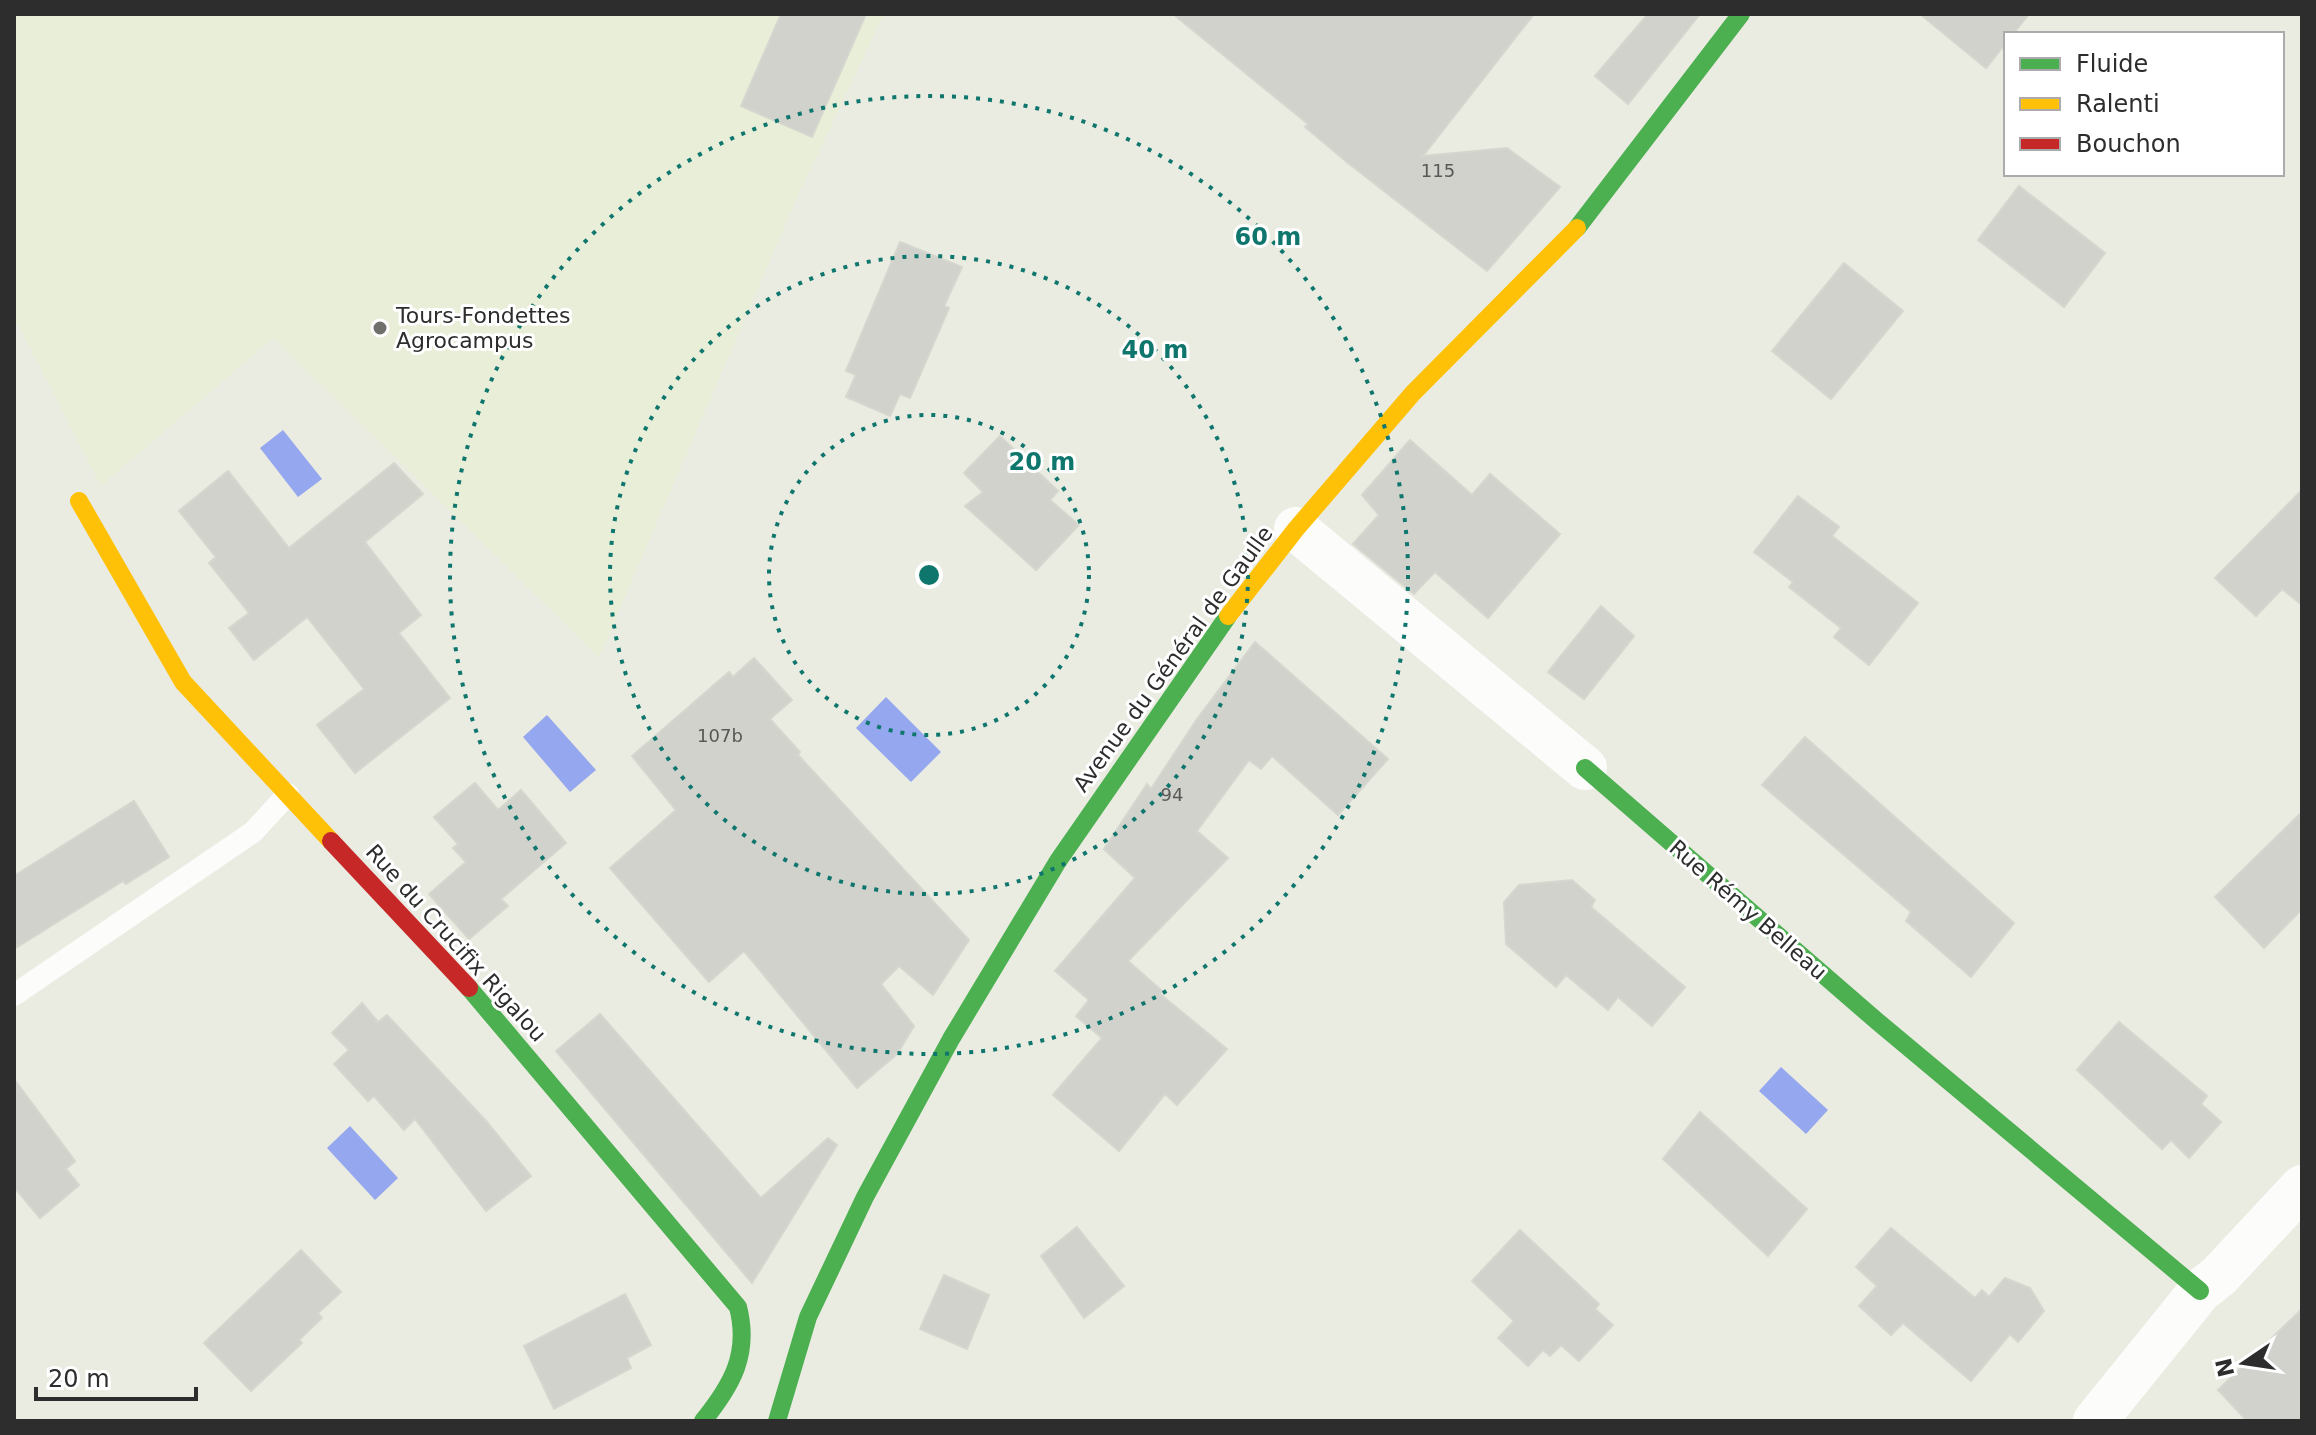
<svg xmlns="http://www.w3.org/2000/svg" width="2316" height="1435" font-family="'DejaVu Sans',sans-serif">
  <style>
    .education { fill: #e9eed8 }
    .water { fill: #95a7ee }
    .building { fill: #d1d2cc; stroke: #d5d7cf; stroke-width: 2 }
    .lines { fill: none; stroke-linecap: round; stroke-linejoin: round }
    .lane { stroke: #fcfcfb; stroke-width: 22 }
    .street { stroke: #fcfcfb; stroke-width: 44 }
    .fast { stroke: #4caf50; stroke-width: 18 }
    .slow { stroke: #ffc107; stroke-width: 18 }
    .jam { stroke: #c62828; stroke-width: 18 }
    .ring { fill: none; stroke: #0f766e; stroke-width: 4; stroke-dasharray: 4 8 }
    .poi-dot { fill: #6f706c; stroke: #fff; stroke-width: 3 }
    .labels { text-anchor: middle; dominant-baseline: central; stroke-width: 6; stroke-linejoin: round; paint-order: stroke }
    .number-label { font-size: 18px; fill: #585856 }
    .poi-label { font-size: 22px; fill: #2d2d2d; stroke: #fff; text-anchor: start }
    .street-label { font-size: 22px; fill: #2d2d2d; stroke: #fff }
    .centre { fill: #0f766e; stroke: #fff; stroke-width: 4 }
    .ring-label { font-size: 24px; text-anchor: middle; font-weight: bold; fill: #0f766e; stroke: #fff; stroke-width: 6; stroke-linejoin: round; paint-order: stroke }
  </style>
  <rect width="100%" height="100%" fill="#eaece2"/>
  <!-- education -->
  <path class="education" d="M 14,14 L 884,14 L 796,200 L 599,657 L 273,338 L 101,486 L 14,317 Z"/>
  <!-- water -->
  <g class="water">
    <path d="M 283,430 L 322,479 L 298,497 L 260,448 Z"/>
    <path d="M 886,697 L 941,752 L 911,782 L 856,728 Z"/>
    <path d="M 547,715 L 596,770 L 570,792 L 523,737 Z"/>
    <path d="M 1781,1067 L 1828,1110 L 1806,1134 L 1759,1091 Z"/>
    <path d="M 350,1126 L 398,1178 L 375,1200 L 327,1148 Z"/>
  </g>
  <!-- building -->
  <g class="building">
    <path d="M 781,14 L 866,14 L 812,137 L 741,106 Z"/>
    <path d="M 1173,14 L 1534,14 L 1423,156 L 1507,148 L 1560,187 L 1487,271 L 1348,163 L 1305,127 L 1308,124 Z"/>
    <path d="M 1648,14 L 1700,14 L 1628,104 L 1595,76 Z"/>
    <path d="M 1920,14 L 2029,14 L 2013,34 L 2006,34 L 2006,43 L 1986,68 Z"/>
    <path d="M 2019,186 L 2105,253 L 2064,307 L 1978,240 Z"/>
    <path d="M 900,242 L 962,267 L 944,306 L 949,308 L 910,398 L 900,394 L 890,416 L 846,397 L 856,375 L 846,371 Z"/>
    <path d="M 1844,263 L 1903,311 L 1831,399 L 1772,351 Z"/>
    <path d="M 1000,436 L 1058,491 L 1050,500 L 1079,525 L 1036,570 L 965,506 L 983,492 L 964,473 Z"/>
    <path d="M 1410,440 L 1472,495 L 1490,474 L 1560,534 L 1488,618 L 1435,572 L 1414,594 L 1353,544 L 1379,515 L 1362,495 Z"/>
    <path d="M 394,463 L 423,494 L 365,542 L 421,615 L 399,633 L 450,698 L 355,773 L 317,725 L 364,689 L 307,617 L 254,660 L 229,628 L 249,613 L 209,563 L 216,557 L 179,511 L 228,471 L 289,548 Z"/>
    <path d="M 2302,490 L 2302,605 L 2282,589 L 2256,616 L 2215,578 Z"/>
    <path d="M 1798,496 L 1839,527 L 1832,536 L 1918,603 L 1869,665 L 1834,637 L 1841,628 L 1789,587 L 1793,582 L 1754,552 Z"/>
    <path d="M 1601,606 L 1634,636 L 1584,699 L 1548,672 Z"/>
    <path d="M 1255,642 L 1388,759 L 1338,815 L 1272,756 L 1261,769 L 1249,760 L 1197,831 L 1228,858 L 1128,961 L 1162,991 L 1160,994 L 1227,1049 L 1177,1105 L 1165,1094 L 1119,1151 L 1053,1095 L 1102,1038 L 1076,1016 L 1089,1000 L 1055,971 L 1135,878 L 1104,849 L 1147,784 L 1151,789 L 1197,719 Z"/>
    <path d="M 754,658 L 792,700 L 770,719 L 800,752 L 798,755 L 969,940 L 933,995 L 899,966 L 881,984 L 914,1026 L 897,1054 L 857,1088 L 744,951 L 709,982 L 610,868 L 676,810 L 632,756 L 729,672 L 733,677 Z"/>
    <path d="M 1805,737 L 2014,923 L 1971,977 L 1906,921 L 1911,912 L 1762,785 Z"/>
    <path d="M 475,783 L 498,810 L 521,790 L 566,843 L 501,899 L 508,906 L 469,939 L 429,894 L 466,862 L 453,848 L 458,844 L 434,817 Z"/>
    <path d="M 134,801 L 169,857 L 126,884 L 123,881 L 14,949 L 14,876 Z"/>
    <path d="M 2302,812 L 2302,909 L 2264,948 L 2215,897 Z"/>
    <path d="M 1572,880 L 1595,900 L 1591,907 L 1685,987 L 1652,1026 L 1618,997 L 1608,1010 L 1566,975 L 1556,987 L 1506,944 L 1504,902 L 1519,885 Z"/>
    <path d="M 362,1003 L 378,1022 L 387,1015 L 487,1122 L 531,1176 L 486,1211 L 415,1119 L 404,1130 L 374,1096 L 368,1101 L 334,1064 L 349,1050 L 332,1033 Z"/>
    <path d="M 600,1014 L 761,1198 L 828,1138 L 837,1145 L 752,1283 L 556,1051 Z"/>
    <path d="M 2119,1022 L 2207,1096 L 2201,1104 L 2221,1122 L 2189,1158 L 2171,1140 L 2162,1149 L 2077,1070 Z"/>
    <path d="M 14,1079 L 75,1161 L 66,1169 L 79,1185 L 40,1218 L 14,1187 Z"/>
    <path d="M 1700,1112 L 1807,1209 L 1768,1256 L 1663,1159 Z"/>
    <path d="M 1077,1227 L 1124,1286 L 1084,1318 L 1041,1256 Z"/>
    <path d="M 1891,1228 L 1975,1298 L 1982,1290 L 1989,1297 L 2005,1278 L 2030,1288 L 2044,1311 L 2018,1342 L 2010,1334 L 1971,1381 L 1903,1323 L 1891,1335 L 1859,1306 L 1877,1286 L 1856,1267 Z"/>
    <path d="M 1520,1230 L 1599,1304 L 1595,1309 L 1613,1325 L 1579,1361 L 1561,1345 L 1550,1356 L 1543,1350 L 1528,1366 L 1498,1338 L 1514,1321 L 1472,1281 Z"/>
    <path d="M 301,1250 L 341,1292 L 318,1313 L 322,1318 L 299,1340 L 302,1343 L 251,1391 L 204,1343 Z"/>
    <path d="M 944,1275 L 989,1295 L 967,1349 L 920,1329 Z"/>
    <path d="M 625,1294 L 651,1345 L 627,1358 L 631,1368 L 554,1409 L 524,1346 Z"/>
    <path d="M 2302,1309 L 2302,1421 L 2247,1421 L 2218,1390 Z"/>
  </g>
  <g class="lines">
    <!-- lane -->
    <path class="lane" d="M 14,995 L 253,832 L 288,794"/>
    <!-- street -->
    <g class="street">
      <path d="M 1296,529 L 1585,768"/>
      <path d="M 2095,1421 L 2200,1291 L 2219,1276 L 2302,1187"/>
    </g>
    <!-- fast -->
    <g class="fast">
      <path d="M 1577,228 L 1741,14"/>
      <path d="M 1585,768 L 1878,1022 L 2200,1291"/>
      <path d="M 469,988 L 738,1307 C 750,1354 732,1385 703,1421"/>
      <path d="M 777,1421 L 808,1317 L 865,1197 L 951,1039 L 1058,861 L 1228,616"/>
    </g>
    <!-- slow -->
    <g class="slow">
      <path d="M 79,501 L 183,682 L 331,841"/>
      <path d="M 1228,616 L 1296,529 L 1413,393 L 1577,228"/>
    </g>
    <!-- jam -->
    <path class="jam" d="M 331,841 L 469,988"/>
  </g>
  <!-- distance rings -->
  <g class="ring">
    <circle cx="929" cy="575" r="160"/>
    <circle cx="929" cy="575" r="319"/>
    <circle cx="929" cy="575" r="479"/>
  </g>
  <!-- markers -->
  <circle class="poi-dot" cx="380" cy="328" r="8"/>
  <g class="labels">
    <!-- number labels -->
    <g class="number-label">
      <text x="1438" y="170">115</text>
      <text x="720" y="735">107b</text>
      <text x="1172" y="794">94</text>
    </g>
    <!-- poi labels -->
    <g class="poi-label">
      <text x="396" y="315">Tours-Fondettes<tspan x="396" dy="25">Agrocampus</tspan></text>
    </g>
    <!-- street labels -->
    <g class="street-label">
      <text transform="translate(1173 659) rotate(-54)">Avenue du Général de Gaulle</text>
      <text transform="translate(1748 910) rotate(41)">Rue Rémy Belleau</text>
      <text transform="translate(456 943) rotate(48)">Rue du Crucifix Rigalou</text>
    </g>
  </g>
  <circle cx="929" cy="575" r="12" class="centre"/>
  <g class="ring-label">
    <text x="1268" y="245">60 m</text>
    <text x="1155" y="358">40 m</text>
    <text x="1042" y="470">20 m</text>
  </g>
  <!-- border -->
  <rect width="2316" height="1435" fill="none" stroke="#2d2d2d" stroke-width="32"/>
  <!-- legend -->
  <rect x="2004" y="32" width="280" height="144" fill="#ffffff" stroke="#ababab" stroke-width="2"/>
  <rect x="2020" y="58" width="40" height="12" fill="#4caf50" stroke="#ababab" stroke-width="2"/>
  <text x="2076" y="72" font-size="24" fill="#2d2d2d">Fluide</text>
  <rect x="2020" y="98" width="40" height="12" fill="#ffc107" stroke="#ababab" stroke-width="2"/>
  <text x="2076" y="112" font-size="24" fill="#2d2d2d">Ralenti</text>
  <rect x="2020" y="138" width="40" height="12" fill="#c62828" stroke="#ababab" stroke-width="2"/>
  <text x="2076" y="152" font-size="24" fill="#2d2d2d">Bouchon</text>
  <!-- north arrow -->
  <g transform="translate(2244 1363) rotate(257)" stroke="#ffffff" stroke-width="6" paint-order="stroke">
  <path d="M0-6L14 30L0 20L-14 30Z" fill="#2d2d2d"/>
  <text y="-12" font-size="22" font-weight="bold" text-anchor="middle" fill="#2d2d2d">N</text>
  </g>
  <!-- scale -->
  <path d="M36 1387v12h160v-12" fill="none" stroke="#2d2d2d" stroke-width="4"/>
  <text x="48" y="1387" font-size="24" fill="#2d2d2d" stroke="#ffffff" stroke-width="6" paint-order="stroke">20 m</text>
</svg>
